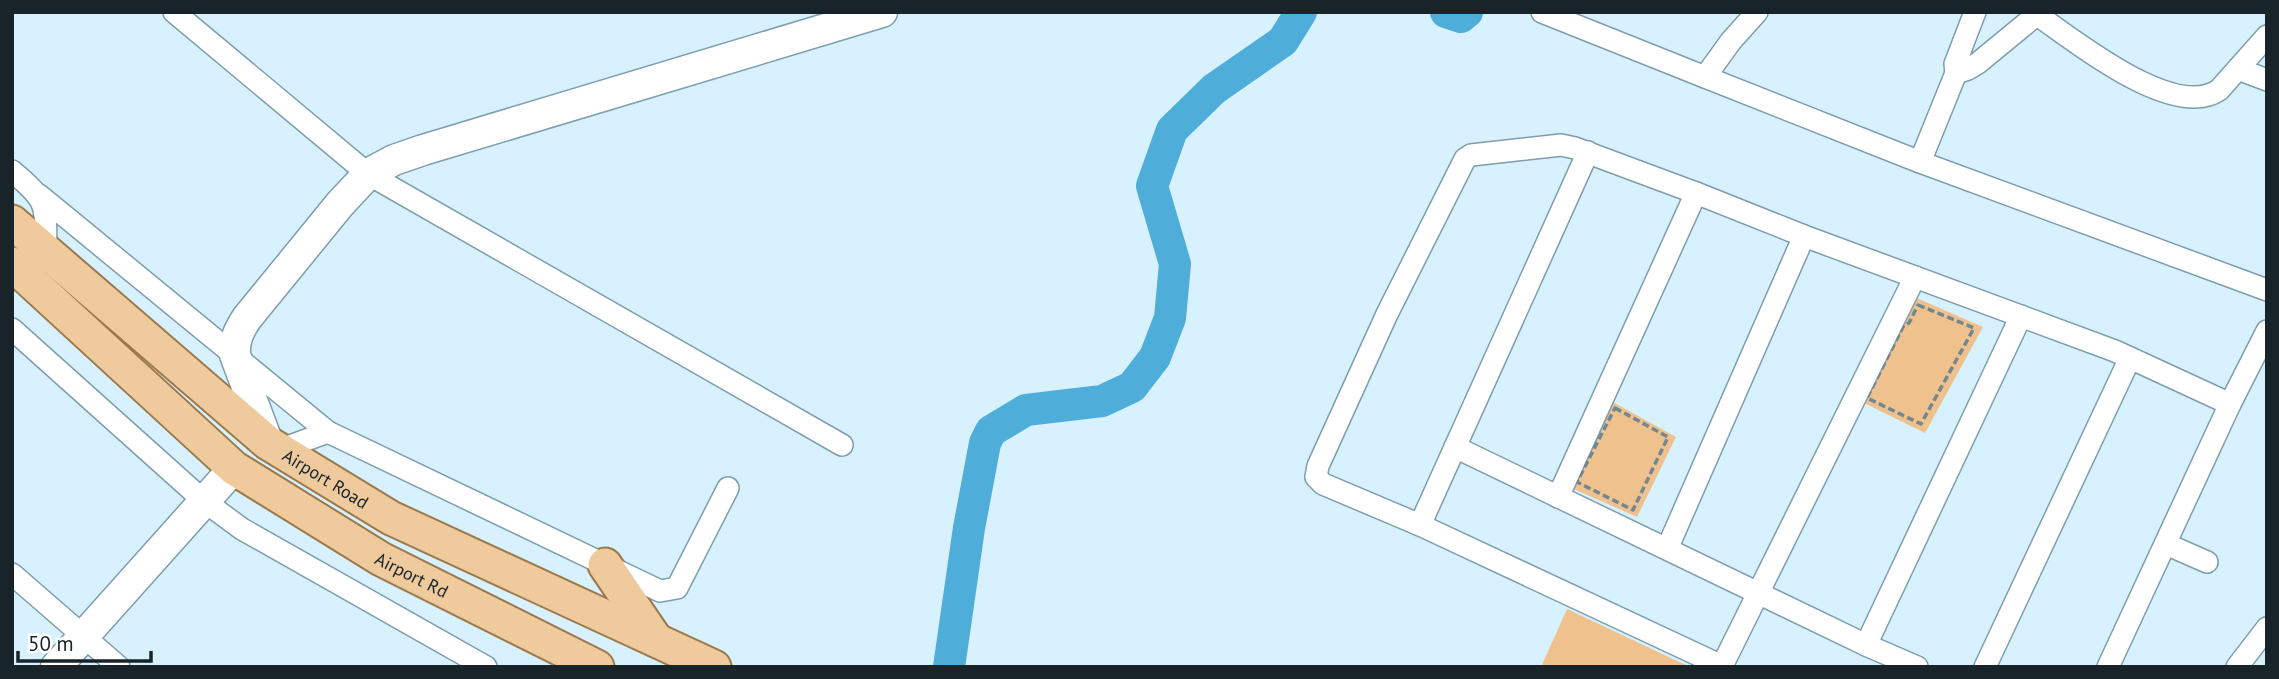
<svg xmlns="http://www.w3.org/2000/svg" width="2279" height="679" font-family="'PT Sans',sans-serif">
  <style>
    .green { fill: #efc28d }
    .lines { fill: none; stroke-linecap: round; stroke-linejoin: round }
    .river { stroke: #4fadd9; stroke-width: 32 }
    .street-casing { stroke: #7e9dad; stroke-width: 24 }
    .secondary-casing { stroke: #7e9dad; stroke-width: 33 }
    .primary-casing { stroke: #9c794a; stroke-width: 37 }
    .path { stroke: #748791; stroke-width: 3.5; stroke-dasharray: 7 3.5; stroke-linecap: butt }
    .street { stroke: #fff; stroke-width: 21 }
    .secondary { stroke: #fff; stroke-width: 30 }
    .primary { stroke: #eeca9d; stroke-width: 33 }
    .labels { text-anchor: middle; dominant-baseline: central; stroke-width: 7; stroke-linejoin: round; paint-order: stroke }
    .street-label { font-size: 18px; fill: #18242a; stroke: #fff }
  </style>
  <rect width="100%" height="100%" fill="#d7f1ff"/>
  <!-- green -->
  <g class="green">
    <path d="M 1912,296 L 1983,327 L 1925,433 L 1860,401 Z"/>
    <path d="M 1611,401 L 1676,437 L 1637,517 L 1567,486 Z"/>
    <path d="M 1567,609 L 1690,667 L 1541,667 Z"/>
  </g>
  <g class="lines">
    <!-- river -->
    <g class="river">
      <path d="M 1446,12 L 1461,17 L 1467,12"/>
      <path d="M 949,667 L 969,528 L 985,443 L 991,431 L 1026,410 L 1102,401 L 1132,387 L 1155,357 L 1170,318 L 1175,264 L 1152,186 L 1172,130 L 1214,89 L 1283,41 L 1301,12"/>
    </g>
    <!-- street casing -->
    <g class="street-casing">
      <g id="street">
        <path d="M 174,12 L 368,174 L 842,445"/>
        <path d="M 1542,12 L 1705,77 L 1731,41 L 1757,12"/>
        <path d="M 1975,12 L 1955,64 L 1956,73 L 1968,69 L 1978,63 L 2040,12"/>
        <path d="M 2037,15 C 2076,41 2173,121 2219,90 L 2267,36"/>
        <path d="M 2238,69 L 2267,80"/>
        <path d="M 1705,77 L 1920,162 L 2267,290"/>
        <path d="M 1920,162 L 1956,73"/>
        <path d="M 12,171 C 50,203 45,204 46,252"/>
        <path d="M 1696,193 L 1575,148 L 1561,145 L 1471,155 L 1465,159 L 1387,314 L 1318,466 L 1316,477 L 1323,484 L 1420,525 L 1724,667"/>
        <path d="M 39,195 L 328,432 L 660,591 L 677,588 L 728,488"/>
        <path d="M 12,329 L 204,501 L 242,529 L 486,667"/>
        <path d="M 1455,447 L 1866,645 L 1917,667"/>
        <path d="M 279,450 L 328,432"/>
        <path d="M 1558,497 L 1696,193 L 1804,236 L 2115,351 L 2230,404"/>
        <path d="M 1420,525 L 1588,152"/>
        <path d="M 2166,544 L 2207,562"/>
        <path d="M 1667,549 L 1804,236"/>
        <path d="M 12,574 L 119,667"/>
        <path d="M 1866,645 L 2021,316"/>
        <path d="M 1722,666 L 1915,277"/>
        <path d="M 1985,667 L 2130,358"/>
        <path d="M 2108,667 L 2230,404 L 2267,331"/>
        <path d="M 2237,667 L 2267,628"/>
      </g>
    </g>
    <!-- secondary casing -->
    <g class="secondary-casing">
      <g id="secondary">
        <path d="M 268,443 L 235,355 C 234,340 239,330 247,318 L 340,204 L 368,174 L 394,160 L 423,150 L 882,12"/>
        <path d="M 56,667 L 234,468"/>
      </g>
    </g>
    <!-- primary casing -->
    <g class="primary-casing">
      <g id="primary">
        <path id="s1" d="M 12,222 L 268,443 L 391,518 L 714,667"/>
        <path id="s2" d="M 12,264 L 234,468 L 381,559 L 597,667"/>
        <path d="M 605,565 L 656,640"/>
      </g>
    </g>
    <!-- path -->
    <g class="path">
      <path d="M 1918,305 L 1974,328 L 1921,424 L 1867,398 L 1904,325 L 1909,323 Z"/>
      <path d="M 1615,408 L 1668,437 L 1633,510 L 1577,482 Z"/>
    </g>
    <!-- street -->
    <use href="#street" class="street"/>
    <!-- secondary -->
    <use href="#secondary" class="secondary"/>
    <!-- primary -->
    <use href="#primary" class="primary"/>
  </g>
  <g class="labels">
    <!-- street labels -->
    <g class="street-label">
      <text stroke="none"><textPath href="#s1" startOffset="406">Airport Road</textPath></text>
      <text stroke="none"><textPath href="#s2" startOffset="509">Airport Rd</textPath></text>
    </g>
  </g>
  <!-- border -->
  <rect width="2279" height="679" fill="none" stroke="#18242a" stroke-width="28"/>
  <!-- scale -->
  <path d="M18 651v10h133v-10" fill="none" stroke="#18242a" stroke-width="3.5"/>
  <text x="28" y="651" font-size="21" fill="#18242a" stroke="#ffffff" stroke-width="5" paint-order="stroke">50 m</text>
</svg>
